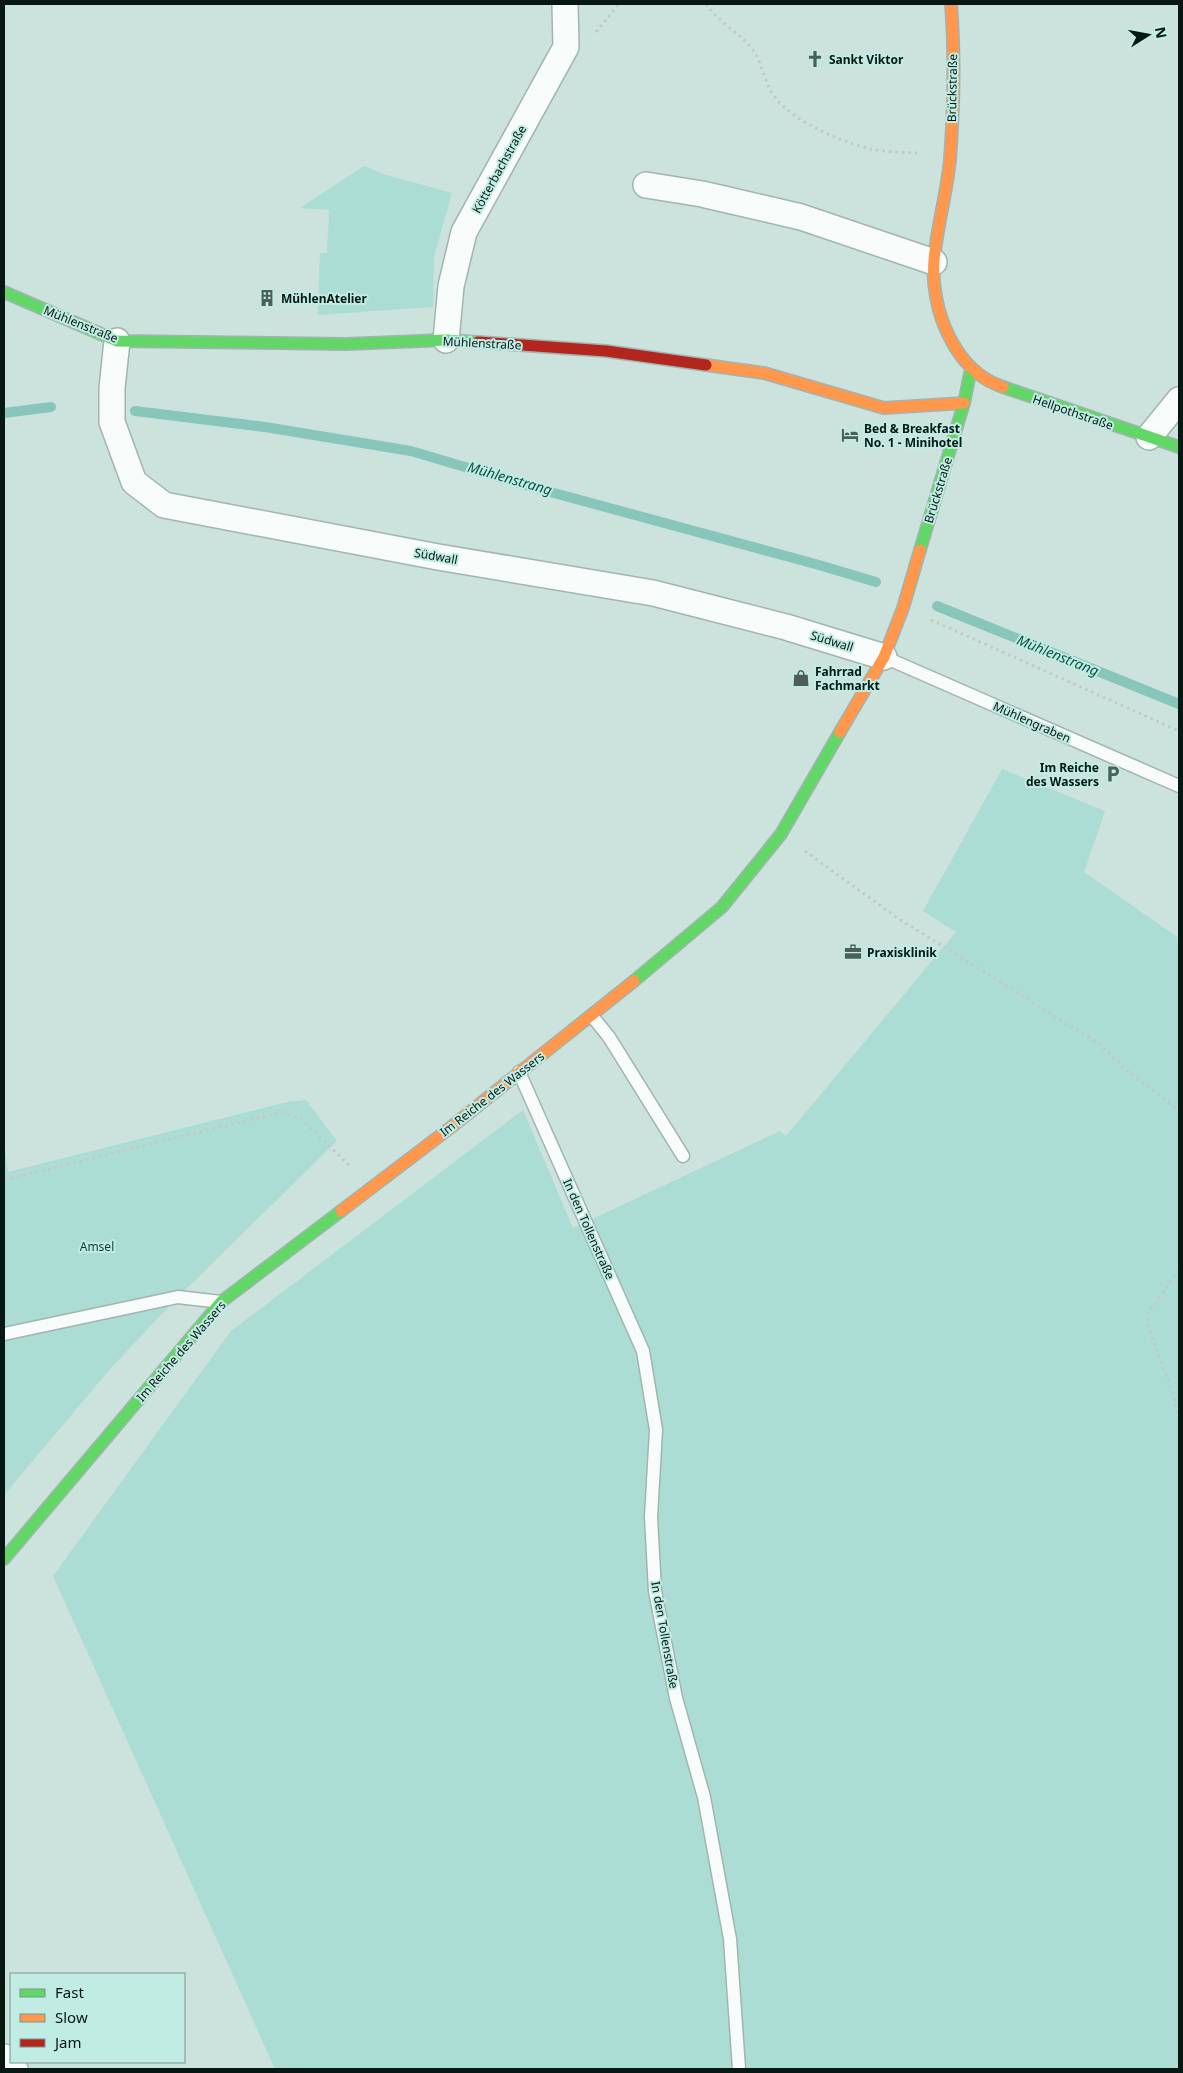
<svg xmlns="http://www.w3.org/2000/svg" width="1183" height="2073" font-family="'Noto Sans',sans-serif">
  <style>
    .green { fill: #acddd4 }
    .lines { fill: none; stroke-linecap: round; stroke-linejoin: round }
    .stream { stroke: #88c6bb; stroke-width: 10 }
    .lane-casing { stroke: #a2b4b1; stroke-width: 15 }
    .street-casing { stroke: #a2b4b1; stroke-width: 28 }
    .fast-casing { stroke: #a2b4b1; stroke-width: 14 }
    .slow-casing { stroke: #a2b4b1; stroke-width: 14 }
    .jam-casing { stroke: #a2b4b1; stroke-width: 14 }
    .path { stroke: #c2c9c8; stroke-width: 3; stroke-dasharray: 2.5 4; stroke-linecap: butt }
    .lane { stroke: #f7fbfa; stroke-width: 12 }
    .street { stroke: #f7fbfa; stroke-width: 25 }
    .fast { stroke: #63d668; stroke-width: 11 }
    .slow { stroke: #ff974d; stroke-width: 11 }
    .jam { stroke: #b3261e; stroke-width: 11 }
    .labels { text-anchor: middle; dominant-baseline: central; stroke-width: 4; stroke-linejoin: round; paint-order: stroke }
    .poi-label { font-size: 12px; font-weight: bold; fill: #071714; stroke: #c1ece3; text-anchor: start }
    .street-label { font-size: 12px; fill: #071714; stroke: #c1ece3 }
    .park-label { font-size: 12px; fill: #123832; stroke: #c1ece3 }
    .water-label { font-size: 14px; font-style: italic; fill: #0a5048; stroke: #c1ece3 }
  </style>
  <rect width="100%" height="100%" fill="#cbe2dd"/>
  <!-- green -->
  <g class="green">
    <path d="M 364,166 L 383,174 L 452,193 L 434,257 L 433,307 L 318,315 L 320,253 L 327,253 L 329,210 L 300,208 Z"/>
    <path d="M 1002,769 L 1105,811 L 1084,872 L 1179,938 L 1179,2069 L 275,2069 L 53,1576 L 231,1331 L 523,1110 L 573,1228 L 780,1131 L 786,1136 L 956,932 L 923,911 Z"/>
    <path d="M 306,1100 L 337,1141 L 178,1297 L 111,1368 L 4,1495 L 4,1143 L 8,1172 L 287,1102 Z"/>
  </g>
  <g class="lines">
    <!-- stream -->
    <g class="stream">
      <path d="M 135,411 L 265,427 L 411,451 L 543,490 L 819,565 L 876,582"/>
      <path d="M 4,413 L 51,407"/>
      <path d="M 937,606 L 1179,704"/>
    </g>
    <!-- lane casing -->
    <g class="lane-casing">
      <g id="lane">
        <path d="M 884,657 L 1179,786"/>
        <path d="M 592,1016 L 609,1037 L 683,1156"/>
        <path d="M 519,1072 L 643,1351 L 656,1430 L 651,1517 L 655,1591 L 676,1698 L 704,1797 L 730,1939 L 739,2069"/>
        <path d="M 4,1334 L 178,1297 L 221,1302"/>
      </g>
    </g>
    <!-- street casing -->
    <g class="street-casing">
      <g id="street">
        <path d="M 646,185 L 702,194 L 801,217 L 934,262"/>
        <path d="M 446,340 L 451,286 L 464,232 L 566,47 L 565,4"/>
        <path d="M 117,341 L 112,388 L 112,422 L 134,482 L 164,505 L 438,557 L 653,593 L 786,627 L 884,657"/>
        <path d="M 1149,437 L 1179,400"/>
        <path d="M 4,2057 L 15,2069"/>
      </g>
    </g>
    <!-- fast casing -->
    <g class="fast-casing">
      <g id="fast">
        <path d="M 4,292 L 117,341 L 346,344 L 446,340 L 478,342"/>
        <path d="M 1003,387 L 1179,447"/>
        <path d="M 920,550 L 964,403 L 971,369"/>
        <path d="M 634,981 L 722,907 L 781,834 L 840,732"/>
        <path d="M 4,1559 L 221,1302 L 341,1211"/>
      </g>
    </g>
    <!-- slow casing -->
    <g class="slow-casing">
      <g id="slow">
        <path d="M 951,4 C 955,56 954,107 950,159 C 947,193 937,226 934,260 C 930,308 954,371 1003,387"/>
        <path d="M 706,365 L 764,373 L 884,408 L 964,403"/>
        <path d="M 840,732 L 884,657 L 903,608 L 920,550"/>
        <path d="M 341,1211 L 450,1128 L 634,981"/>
      </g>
    </g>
    <!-- jam casing -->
    <g class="jam-casing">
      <path id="jam" d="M 478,342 L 606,351 L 706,365"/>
    </g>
    <!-- path -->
    <g class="path">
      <path d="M 706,4 C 718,21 736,31 750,46 C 763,61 763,82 775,97 C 793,122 842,142 871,149 C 887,152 905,153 921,153"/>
      <path d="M 596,32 L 619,4"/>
      <path d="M 931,620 L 1179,731"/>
      <path d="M 805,851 L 896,917 L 1098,1043 L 1122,1066 L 1179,1111"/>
      <path d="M 4,1180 L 282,1112 L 301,1119 L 351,1167"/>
      <path d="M 1179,1270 L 1147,1314 L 1150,1332 L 1172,1391 L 1179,1418"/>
    </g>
    <!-- lane -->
    <use href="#lane" class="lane"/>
    <!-- street -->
    <use href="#street" class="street"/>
    <!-- fast -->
    <use href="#fast" class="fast"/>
    <!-- slow -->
    <use href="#slow" class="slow"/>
    <!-- jam -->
    <use href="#jam" class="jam"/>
  </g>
  <!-- icons -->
  <defs>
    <g id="church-bare" transform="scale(1.35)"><path d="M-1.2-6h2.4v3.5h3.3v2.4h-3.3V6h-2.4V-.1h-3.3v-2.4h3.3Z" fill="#4c5e5a" stroke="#c1ece3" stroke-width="2.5" paint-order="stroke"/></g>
    <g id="building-bare" transform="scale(1.35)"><path d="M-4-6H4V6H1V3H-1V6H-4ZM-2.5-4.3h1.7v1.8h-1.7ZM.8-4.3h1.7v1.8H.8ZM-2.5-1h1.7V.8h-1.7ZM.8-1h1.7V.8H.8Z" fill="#4c5e5a" stroke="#c1ece3" stroke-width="2.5" paint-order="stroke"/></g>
    <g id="hotel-bare" transform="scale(1.35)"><path d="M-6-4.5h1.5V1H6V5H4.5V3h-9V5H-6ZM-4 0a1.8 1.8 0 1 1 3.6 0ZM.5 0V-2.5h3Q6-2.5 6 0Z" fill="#4c5e5a" stroke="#c1ece3" stroke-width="2.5" paint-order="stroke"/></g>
    <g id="shop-bare" transform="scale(1.35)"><path d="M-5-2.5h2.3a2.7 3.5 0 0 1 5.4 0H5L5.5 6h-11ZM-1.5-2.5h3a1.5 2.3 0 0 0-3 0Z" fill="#4c5e5a" stroke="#c1ece3" stroke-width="2.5" paint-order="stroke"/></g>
    <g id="parking-bare" transform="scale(1.35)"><path d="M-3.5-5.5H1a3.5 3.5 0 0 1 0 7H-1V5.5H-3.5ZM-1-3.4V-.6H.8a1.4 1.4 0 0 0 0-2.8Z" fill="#4c5e5a" stroke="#c1ece3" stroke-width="2.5" paint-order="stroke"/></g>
    <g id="office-bare" transform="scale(1.35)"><path d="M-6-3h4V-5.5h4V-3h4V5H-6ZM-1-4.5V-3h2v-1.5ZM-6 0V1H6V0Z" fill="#4c5e5a" stroke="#c1ece3" stroke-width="2.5" paint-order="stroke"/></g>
  </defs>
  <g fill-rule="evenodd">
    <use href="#church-bare" x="815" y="59"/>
    <use href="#building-bare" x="267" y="298"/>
    <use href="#hotel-bare" x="850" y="435"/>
    <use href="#shop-bare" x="801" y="678"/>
    <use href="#parking-bare" x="1113" y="774"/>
    <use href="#office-bare" x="853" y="952"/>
  </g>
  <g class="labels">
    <!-- poi labels -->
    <g class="poi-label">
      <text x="829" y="59">Sankt Viktor</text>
      <text x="281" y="298">MühlenAtelier</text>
      <text x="864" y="428">Bed &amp; Breakfast<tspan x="864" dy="14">No. 1 - Minihotel</tspan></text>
      <text x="815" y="671">Fahrrad<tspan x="815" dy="14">Fachmarkt</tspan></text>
      <text x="1099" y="767" text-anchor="end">Im Reiche<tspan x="1099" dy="14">des Wassers</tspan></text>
      <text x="867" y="952">Praxisklinik</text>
    </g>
    <!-- street labels -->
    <g class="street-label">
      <text transform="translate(952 88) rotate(-89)">Brückstraße</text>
      <text transform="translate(499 169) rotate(-61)">Kötterbachstraße</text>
      <text transform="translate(81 324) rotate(22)">Mühlenstraße</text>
      <text transform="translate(482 343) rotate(3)">Mühlenstraße</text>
      <text transform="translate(1073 412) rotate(19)">Hellpothstraße</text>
      <text transform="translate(938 490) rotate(-73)">Brückstraße</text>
      <text transform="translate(436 556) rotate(10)">Südwall</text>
      <text transform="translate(832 641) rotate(17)">Südwall</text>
      <text transform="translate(1032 722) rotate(24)">Mühlengraben</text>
      <text transform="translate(492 1094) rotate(-38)">Im Reiche des Wassers</text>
      <text transform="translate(589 1229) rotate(66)">In den Tollenstraße</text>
      <text transform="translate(181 1351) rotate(-49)">Im Reiche des Wassers</text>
      <text transform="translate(665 1635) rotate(80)">In den Tollenstraße</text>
    </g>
    <!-- park labels -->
    <g class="park-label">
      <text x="97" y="1246">Amsel</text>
    </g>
    <!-- water labels -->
    <g class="water-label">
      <text transform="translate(510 478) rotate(16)">Mühlenstrang</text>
      <text transform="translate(1058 655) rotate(22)">Mühlenstrang</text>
    </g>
  </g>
  <!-- border -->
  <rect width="1183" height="2073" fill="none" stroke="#071714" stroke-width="10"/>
  <!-- legend -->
  <rect x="10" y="1973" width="175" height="90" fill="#c1ece3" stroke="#779790"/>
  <rect x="20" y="1989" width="25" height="8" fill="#63d668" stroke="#779790"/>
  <text x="55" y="1998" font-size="15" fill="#071714">Fast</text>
  <rect x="20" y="2014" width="25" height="8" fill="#ff974d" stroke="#779790"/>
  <text x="55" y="2023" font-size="15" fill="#071714">Slow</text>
  <rect x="20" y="2039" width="25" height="8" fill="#b3261e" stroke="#779790"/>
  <text x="55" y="2048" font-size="15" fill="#071714">Jam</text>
  <!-- north arrow -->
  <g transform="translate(1148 35) rotate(79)" stroke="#c1ece3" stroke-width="4" paint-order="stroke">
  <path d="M0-4L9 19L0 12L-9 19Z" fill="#071714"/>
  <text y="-8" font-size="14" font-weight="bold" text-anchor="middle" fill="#071714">N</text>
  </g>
</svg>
